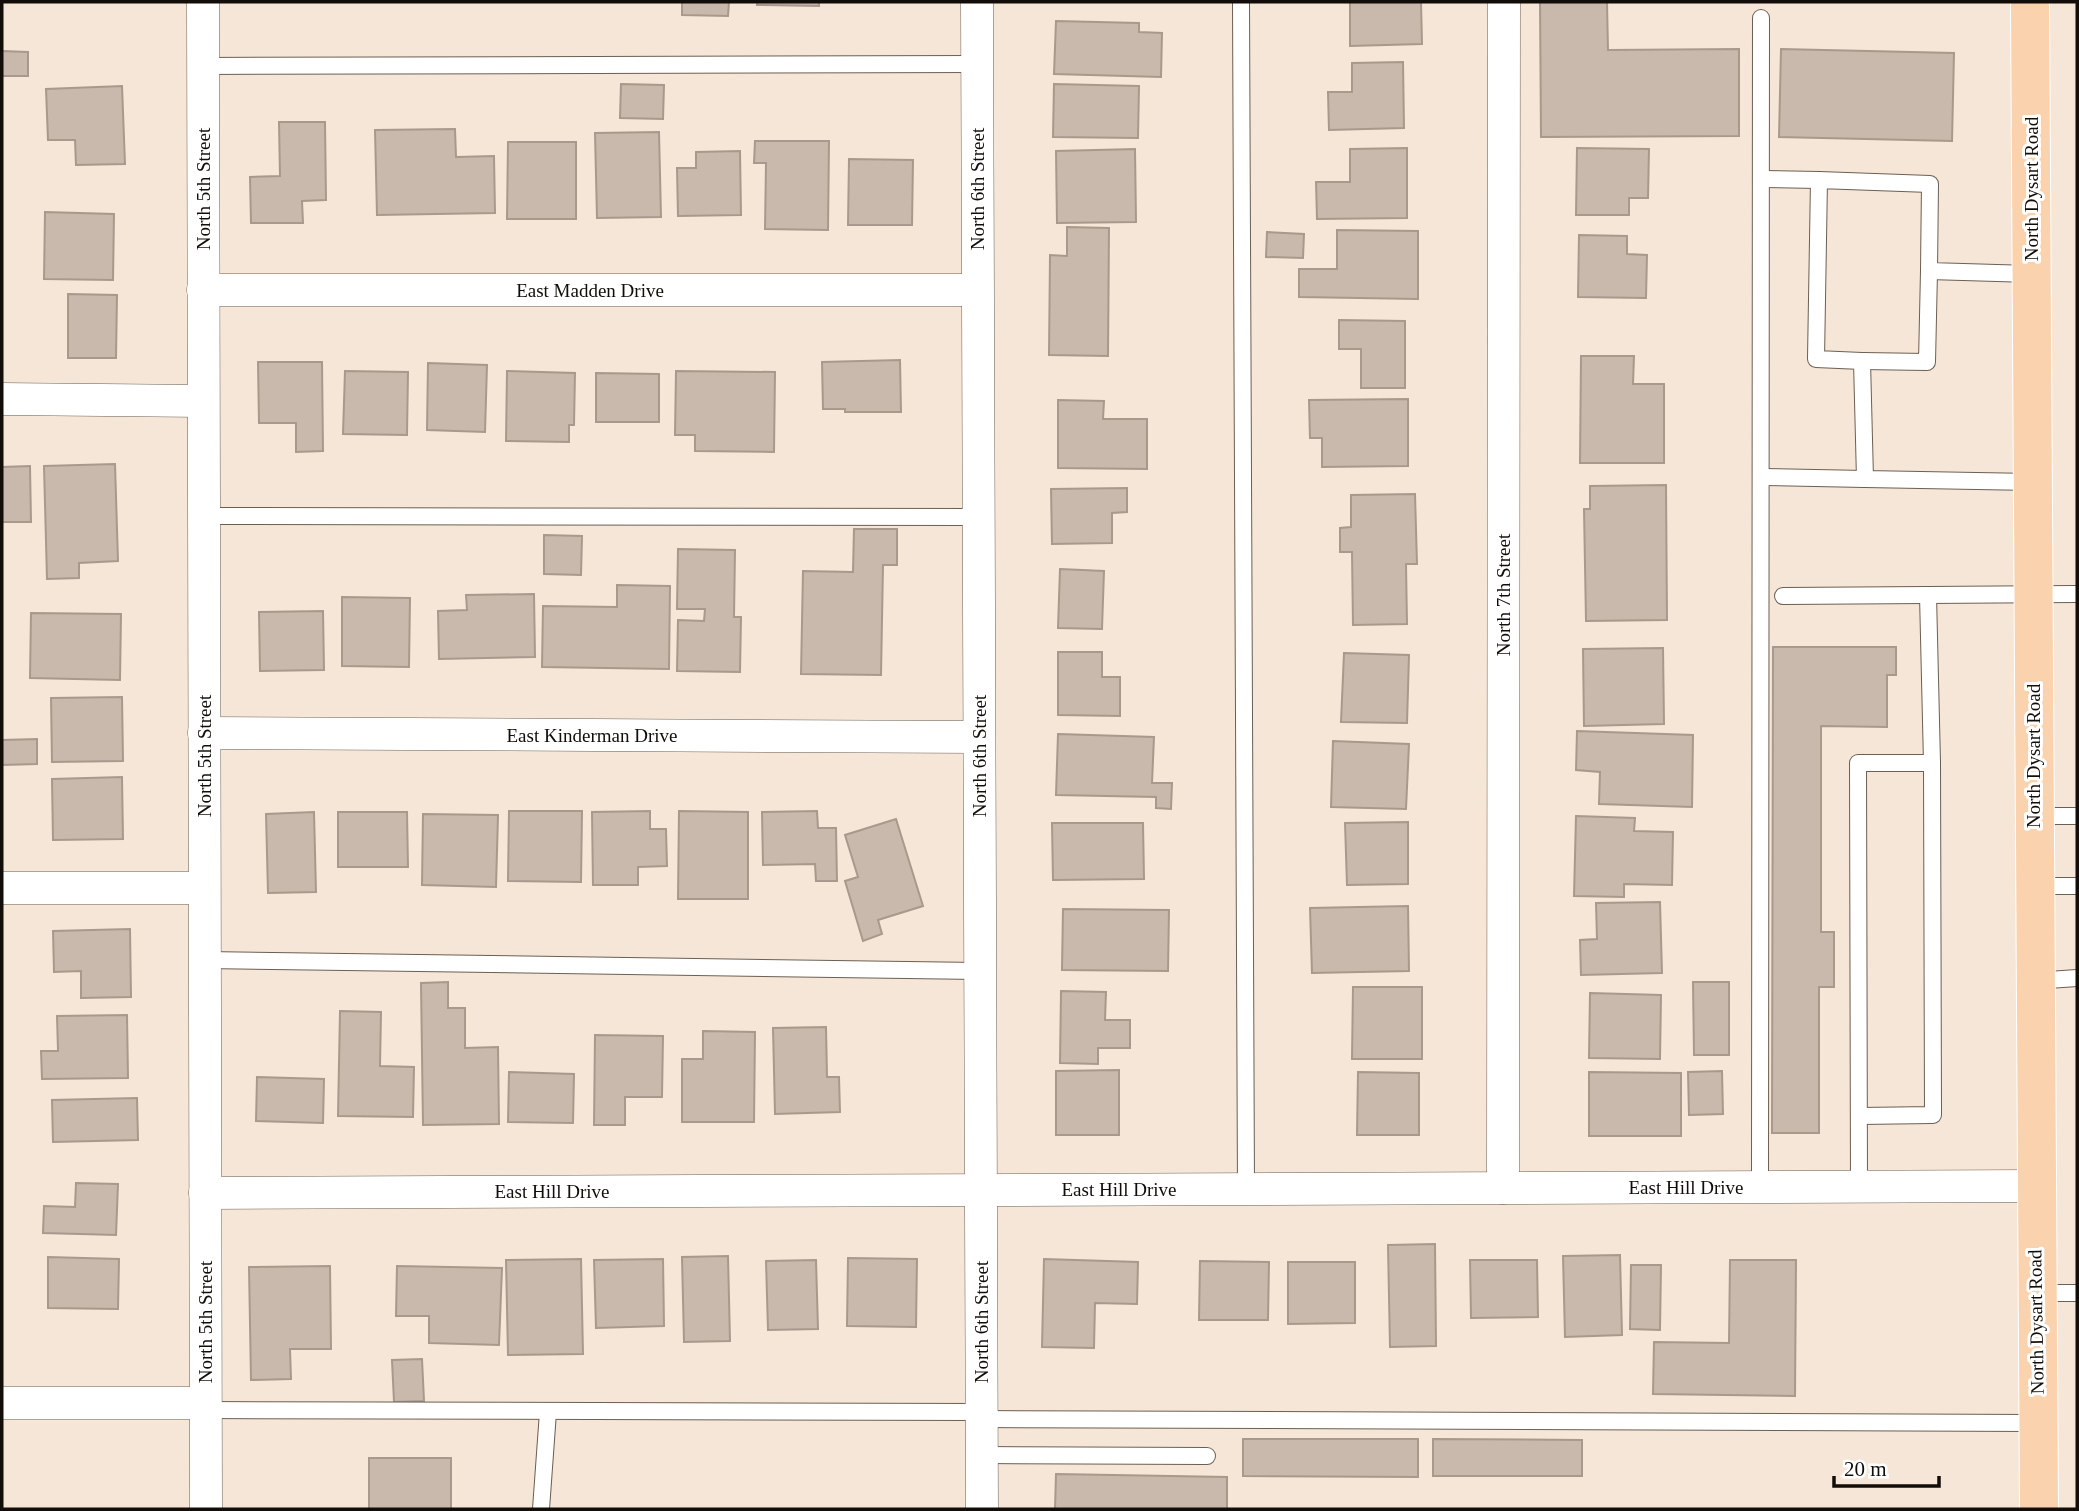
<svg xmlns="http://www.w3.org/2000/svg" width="2079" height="1511" font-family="Georgia,serif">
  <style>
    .building { fill: #c8b9ac; stroke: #a8998c; stroke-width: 2 }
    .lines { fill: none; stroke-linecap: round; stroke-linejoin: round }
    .lane-casing { stroke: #6c5f53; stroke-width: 18 }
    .street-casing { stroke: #6c5f53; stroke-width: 33 }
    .primary-casing { stroke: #fff; stroke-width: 40 }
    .lane { stroke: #fff; stroke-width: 16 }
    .street { stroke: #fff; stroke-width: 32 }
    .primary { stroke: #fad2ad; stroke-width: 38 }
    .labels { text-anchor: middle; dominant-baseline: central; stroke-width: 6; stroke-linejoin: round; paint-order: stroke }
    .street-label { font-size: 19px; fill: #120d08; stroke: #fff }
  </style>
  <rect width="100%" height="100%" fill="#f6e6d7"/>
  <!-- building -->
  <g class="building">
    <path d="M 682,2 L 729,2 L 728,16 L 682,15 Z"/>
    <path d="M 757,2 L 819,2 L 819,6 L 757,5 Z"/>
    <path d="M 1350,2 L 1421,2 L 1422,44 L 1350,46 Z"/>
    <path d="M 1540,2 L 1607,2 L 1608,50 L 1739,49 L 1739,136 L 1541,137 Z"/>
    <path d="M 1056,21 L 1139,23 L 1139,32 L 1162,33 L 1161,77 L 1054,74 Z"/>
    <path d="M 1781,49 L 1954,53 L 1952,141 L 1779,137 Z"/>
    <path d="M 2,51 L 28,52 L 28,76 L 2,76 Z"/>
    <path d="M 1403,62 L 1404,128 L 1329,130 L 1328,92 L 1352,92 L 1352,63 Z"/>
    <path d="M 621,84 L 664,85 L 663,119 L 620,118 Z"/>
    <path d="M 1054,84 L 1139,86 L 1138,138 L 1053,137 Z"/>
    <path d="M 122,86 L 125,164 L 76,165 L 75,140 L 48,140 L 46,89 Z"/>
    <path d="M 279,122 L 325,122 L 326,200 L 302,201 L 303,223 L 251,223 L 250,177 L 280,176 Z"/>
    <path d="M 455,129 L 456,157 L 494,156 L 495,213 L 377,215 L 375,130 Z"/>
    <path d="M 659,132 L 661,217 L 597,218 L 595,133 Z"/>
    <path d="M 755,141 L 829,141 L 828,230 L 765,229 L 766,163 L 754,163 Z"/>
    <path d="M 508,142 L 576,142 L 576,219 L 507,219 Z"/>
    <path d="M 1407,148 L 1407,218 L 1317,219 L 1316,182 L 1350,182 L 1350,149 Z"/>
    <path d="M 1577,148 L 1649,149 L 1648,198 L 1629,198 L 1629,215 L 1576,215 Z"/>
    <path d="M 1135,149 L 1136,222 L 1057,223 L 1056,151 Z"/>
    <path d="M 740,151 L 741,215 L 678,216 L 677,168 L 696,168 L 696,152 Z"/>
    <path d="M 849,159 L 913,160 L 912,225 L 848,225 Z"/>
    <path d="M 45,212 L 114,214 L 113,280 L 44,279 Z"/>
    <path d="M 1067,227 L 1109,228 L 1108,356 L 1049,355 L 1050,255 L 1067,256 Z"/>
    <path d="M 1337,230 L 1418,231 L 1418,299 L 1299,297 L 1299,269 L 1337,269 Z"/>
    <path d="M 1267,232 L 1304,234 L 1303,258 L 1266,257 Z"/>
    <path d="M 1579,235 L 1627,236 L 1627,254 L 1647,255 L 1646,298 L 1578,297 Z"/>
    <path d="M 68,294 L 117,295 L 116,358 L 68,358 Z"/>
    <path d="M 1339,320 L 1405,321 L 1405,388 L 1361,388 L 1361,349 L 1339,349 Z"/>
    <path d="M 1581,356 L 1634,356 L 1633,384 L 1664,384 L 1664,463 L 1580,463 Z"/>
    <path d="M 900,360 L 901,412 L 845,412 L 845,409 L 823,409 L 822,362 Z"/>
    <path d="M 258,362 L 322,362 L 323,451 L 296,452 L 296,423 L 259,423 Z"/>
    <path d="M 428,363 L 487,365 L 485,432 L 427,430 Z"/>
    <path d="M 345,371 L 408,372 L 407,435 L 343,434 Z"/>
    <path d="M 507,371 L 575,373 L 574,425 L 569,425 L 569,442 L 506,441 Z"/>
    <path d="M 676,371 L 775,372 L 774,452 L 695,451 L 695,435 L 675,435 Z"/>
    <path d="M 596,373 L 659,374 L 659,422 L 596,422 Z"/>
    <path d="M 1408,399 L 1408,466 L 1322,467 L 1322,438 L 1310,438 L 1309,400 Z"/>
    <path d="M 1058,400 L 1104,401 L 1103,419 L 1147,419 L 1147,469 L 1058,468 Z"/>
    <path d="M 115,464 L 118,561 L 79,563 L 79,578 L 47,579 L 44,466 Z"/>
    <path d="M 30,466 L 31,522 L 2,522 L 2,467 Z"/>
    <path d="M 1666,485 L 1667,620 L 1586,621 L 1584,509 L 1590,509 L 1590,486 Z"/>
    <path d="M 1127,488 L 1127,512 L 1112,513 L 1112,543 L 1052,544 L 1051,489 Z"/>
    <path d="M 1415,494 L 1417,564 L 1406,564 L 1407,624 L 1353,625 L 1352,552 L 1340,552 L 1340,528 L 1351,527 L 1351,495 Z"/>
    <path d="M 854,529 L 897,529 L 897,565 L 883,565 L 881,675 L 801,674 L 803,571 L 853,572 Z"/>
    <path d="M 544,535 L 582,536 L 581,575 L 544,574 Z"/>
    <path d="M 678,549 L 735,550 L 734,617 L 741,617 L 740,672 L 677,671 L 678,620 L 704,621 L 705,609 L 677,609 Z"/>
    <path d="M 1060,569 L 1104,571 L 1102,629 L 1058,628 Z"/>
    <path d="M 617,585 L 670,586 L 669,669 L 542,667 L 543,606 L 617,607 Z"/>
    <path d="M 534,594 L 535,657 L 439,659 L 438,611 L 467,610 L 466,595 Z"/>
    <path d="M 342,597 L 410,598 L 409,667 L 342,666 Z"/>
    <path d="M 323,611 L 324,670 L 260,671 L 259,612 Z"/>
    <path d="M 31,613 L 121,614 L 120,680 L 30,678 Z"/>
    <path d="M 1773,647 L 1896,647 L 1896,675 L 1887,675 L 1887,727 L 1821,726 L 1821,932 L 1834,932 L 1834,987 L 1819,987 L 1819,1133 L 1772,1133 Z"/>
    <path d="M 1663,648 L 1664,724 L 1584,726 L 1583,649 Z"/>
    <path d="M 1058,652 L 1102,652 L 1102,677 L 1120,677 L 1120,716 L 1058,715 Z"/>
    <path d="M 1344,653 L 1409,655 L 1407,723 L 1341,722 Z"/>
    <path d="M 122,697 L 123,761 L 52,762 L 51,698 Z"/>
    <path d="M 1577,731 L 1693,735 L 1692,807 L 1599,804 L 1600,772 L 1576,770 Z"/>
    <path d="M 1058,734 L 1154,737 L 1152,783 L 1172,783 L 1171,809 L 1156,808 L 1156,797 L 1056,795 Z"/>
    <path d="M 37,739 L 37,764 L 2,765 L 2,740 Z"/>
    <path d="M 1333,741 L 1409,744 L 1406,809 L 1331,807 Z"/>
    <path d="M 122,777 L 123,839 L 53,840 L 52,779 Z"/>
    <path d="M 509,811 L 582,811 L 581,882 L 508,881 Z"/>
    <path d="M 650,811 L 650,829 L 666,829 L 667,866 L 638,867 L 638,885 L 593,885 L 592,812 Z"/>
    <path d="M 679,811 L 748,812 L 748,899 L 678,899 Z"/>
    <path d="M 817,811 L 818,828 L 836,828 L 837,881 L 816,881 L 815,864 L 763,865 L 762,812 Z"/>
    <path d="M 314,812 L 316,892 L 268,893 L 266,814 Z"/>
    <path d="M 338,812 L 407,812 L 408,867 L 338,867 Z"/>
    <path d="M 423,814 L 498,815 L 496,887 L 422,885 Z"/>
    <path d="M 1576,816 L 1635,818 L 1634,831 L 1673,832 L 1672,885 L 1624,884 L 1624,897 L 1574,896 Z"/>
    <path d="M 896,819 L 923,906 L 878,920 L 882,934 L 863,941 L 845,881 L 858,877 L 845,835 Z"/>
    <path d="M 1408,822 L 1408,884 L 1347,885 L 1345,823 Z"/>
    <path d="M 1052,823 L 1143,823 L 1144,879 L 1053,880 Z"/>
    <path d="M 1660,902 L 1662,973 L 1581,975 L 1580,940 L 1597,939 L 1596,903 Z"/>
    <path d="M 1408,906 L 1409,971 L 1312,973 L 1310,908 Z"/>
    <path d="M 1063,909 L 1169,910 L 1168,971 L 1062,970 Z"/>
    <path d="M 130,929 L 131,997 L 81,998 L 81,971 L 54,972 L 53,931 Z"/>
    <path d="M 448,982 L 448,1008 L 465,1008 L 465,1048 L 498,1047 L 499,1124 L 423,1125 L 421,983 Z"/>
    <path d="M 1693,982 L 1729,982 L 1729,1055 L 1694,1055 Z"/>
    <path d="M 1353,987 L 1422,987 L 1422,1059 L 1352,1059 Z"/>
    <path d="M 1061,991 L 1106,992 L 1105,1020 L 1130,1020 L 1130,1048 L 1098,1048 L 1098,1064 L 1060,1063 Z"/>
    <path d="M 1590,993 L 1661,995 L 1660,1059 L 1589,1058 Z"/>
    <path d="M 340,1011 L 381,1012 L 380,1066 L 414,1067 L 413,1117 L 338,1116 Z"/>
    <path d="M 127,1015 L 128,1078 L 42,1079 L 41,1051 L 58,1051 L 57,1016 Z"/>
    <path d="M 826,1027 L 827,1077 L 839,1077 L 840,1112 L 775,1114 L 773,1028 Z"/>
    <path d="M 703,1031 L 755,1032 L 754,1122 L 682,1122 L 682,1059 L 703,1059 Z"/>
    <path d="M 595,1035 L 663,1036 L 662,1097 L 625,1097 L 625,1125 L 594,1125 Z"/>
    <path d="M 1119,1070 L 1119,1135 L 1056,1135 L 1056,1071 Z"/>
    <path d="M 1722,1071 L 1723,1114 L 1689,1115 L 1688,1072 Z"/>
    <path d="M 509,1072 L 574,1074 L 573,1123 L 508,1122 Z"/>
    <path d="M 1358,1072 L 1419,1073 L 1419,1135 L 1357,1135 Z"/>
    <path d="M 1589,1072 L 1681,1073 L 1681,1136 L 1589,1136 Z"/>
    <path d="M 257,1077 L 324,1079 L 323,1123 L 256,1121 Z"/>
    <path d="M 137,1098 L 138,1140 L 53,1142 L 52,1100 Z"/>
    <path d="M 76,1183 L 118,1184 L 116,1235 L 43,1233 L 44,1206 L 75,1207 Z"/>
    <path d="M 1435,1244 L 1436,1346 L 1390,1347 L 1388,1245 Z"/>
    <path d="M 1620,1255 L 1622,1335 L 1565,1337 L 1563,1256 Z"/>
    <path d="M 728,1256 L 730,1341 L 684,1342 L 682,1257 Z"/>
    <path d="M 48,1257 L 119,1259 L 118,1309 L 48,1308 Z"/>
    <path d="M 848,1258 L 917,1259 L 916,1327 L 847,1326 Z"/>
    <path d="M 581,1259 L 583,1354 L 508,1355 L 506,1260 Z"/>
    <path d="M 663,1259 L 664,1326 L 596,1328 L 594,1260 Z"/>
    <path d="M 1044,1259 L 1138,1262 L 1137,1304 L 1095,1303 L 1094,1348 L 1042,1347 Z"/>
    <path d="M 816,1260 L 818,1329 L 768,1330 L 766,1261 Z"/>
    <path d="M 1470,1260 L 1537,1260 L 1538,1317 L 1471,1318 Z"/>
    <path d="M 1730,1260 L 1796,1260 L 1795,1396 L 1653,1394 L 1654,1342 L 1729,1343 Z"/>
    <path d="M 1200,1261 L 1269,1262 L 1268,1320 L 1199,1320 Z"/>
    <path d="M 1288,1262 L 1355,1262 L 1355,1323 L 1288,1324 Z"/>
    <path d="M 1631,1265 L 1661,1265 L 1660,1330 L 1630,1329 Z"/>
    <path d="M 330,1266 L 331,1349 L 290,1349 L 291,1379 L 251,1380 L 249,1267 Z"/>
    <path d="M 397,1266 L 502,1268 L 499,1345 L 429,1343 L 429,1316 L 396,1316 Z"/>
    <path d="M 422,1359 L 424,1401 L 394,1402 L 392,1360 Z"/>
    <path d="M 1243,1439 L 1418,1439 L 1418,1477 L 1243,1476 Z"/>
    <path d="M 1433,1439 L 1582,1440 L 1582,1476 L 1433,1476 Z"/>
    <rect x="369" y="1458" width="82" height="51"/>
    <path d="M 1056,1474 L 1227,1477 L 1227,1509 L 1055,1509 Z"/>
  </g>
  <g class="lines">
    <!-- lane casing -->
    <g class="lane-casing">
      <g id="lane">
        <path d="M 1241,2 L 1246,1189"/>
        <path d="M 203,66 L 977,64"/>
        <path d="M 1761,179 L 1819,180"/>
        <path d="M 2031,274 L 1929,271 L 1930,184 L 1819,180 L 1816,359 L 1862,361 L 1865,479 L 2032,482"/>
        <path d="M 1862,361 L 1927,362 L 1929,271"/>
        <path d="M 1761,477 L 1865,479"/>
        <path d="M 204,516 L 978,517"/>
        <path d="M 1783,596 L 2077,594"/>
        <path d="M 2034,816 L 2077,816"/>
        <path d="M 2034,886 L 2077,886"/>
        <path d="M 205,960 L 979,971"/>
        <path d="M 2034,981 L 2077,978"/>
        <path d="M 1859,1116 L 1933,1115 L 1932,763"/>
        <path d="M 1760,1187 L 1761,18"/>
        <path d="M 1859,1187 L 1858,763 L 1932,763 L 1928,595"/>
        <path d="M 2038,1293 L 2077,1293"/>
        <path d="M 205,1410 L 981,1412"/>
        <path d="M 981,1419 L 2038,1423"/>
        <path d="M 981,1455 L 1207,1456"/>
        <path d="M 541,1509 L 548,1412"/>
      </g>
    </g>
    <!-- street casing -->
    <g class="street-casing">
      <g id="street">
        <path d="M 203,2 L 206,1509"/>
        <path d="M 977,2 L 982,1509"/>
        <path d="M 203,290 L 977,290"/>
        <path d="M 2,399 L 203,401"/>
        <path d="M 204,733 L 979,737"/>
        <path d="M 2,888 L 204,888"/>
        <path d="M 1503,1188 L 1504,2"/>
        <path d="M 205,1193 L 2034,1186"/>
        <path d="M 2,1403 L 205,1403"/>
      </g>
    </g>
    <!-- primary casing -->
    <g class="primary-casing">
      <path id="primary" d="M 2030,2 L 2039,1509"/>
    </g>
    <!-- lane -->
    <use href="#lane" class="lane"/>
    <!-- street -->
    <use href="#street" class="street"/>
    <!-- primary -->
    <use href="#primary" class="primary"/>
  </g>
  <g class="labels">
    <!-- street labels -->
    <g class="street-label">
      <text transform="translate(203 189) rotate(-90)">North 5th Street</text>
      <text transform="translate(977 189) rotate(-90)">North 6th Street</text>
      <text transform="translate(2031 189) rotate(-90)">North Dysart Road</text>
      <text x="590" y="290">East Madden Drive</text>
      <text transform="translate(1503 595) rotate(-90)">North 7th Street</text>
      <text x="592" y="735">East Kinderman Drive</text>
      <text transform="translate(204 756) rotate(-90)">North 5th Street</text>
      <text transform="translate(979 756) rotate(-90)">North 6th Street</text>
      <text transform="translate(2033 756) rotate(-90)">North Dysart Road</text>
      <text x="1686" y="1187">East Hill Drive</text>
      <text x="1119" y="1189">East Hill Drive</text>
      <text x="552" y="1191">East Hill Drive</text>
      <text transform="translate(205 1322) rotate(-90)">North 5th Street</text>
      <text transform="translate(981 1322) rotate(-90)">North 6th Street</text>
      <text transform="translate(2036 1322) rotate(-91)">North Dysart Road</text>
    </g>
  </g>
  <!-- border -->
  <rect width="2079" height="1511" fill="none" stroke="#120d08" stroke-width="7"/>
  <!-- scale -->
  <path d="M1834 1476v10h105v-10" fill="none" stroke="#120d08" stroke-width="3.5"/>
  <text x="1844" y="1476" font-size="21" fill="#120d08" stroke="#ffffff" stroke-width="5" paint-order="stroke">20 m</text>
</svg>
